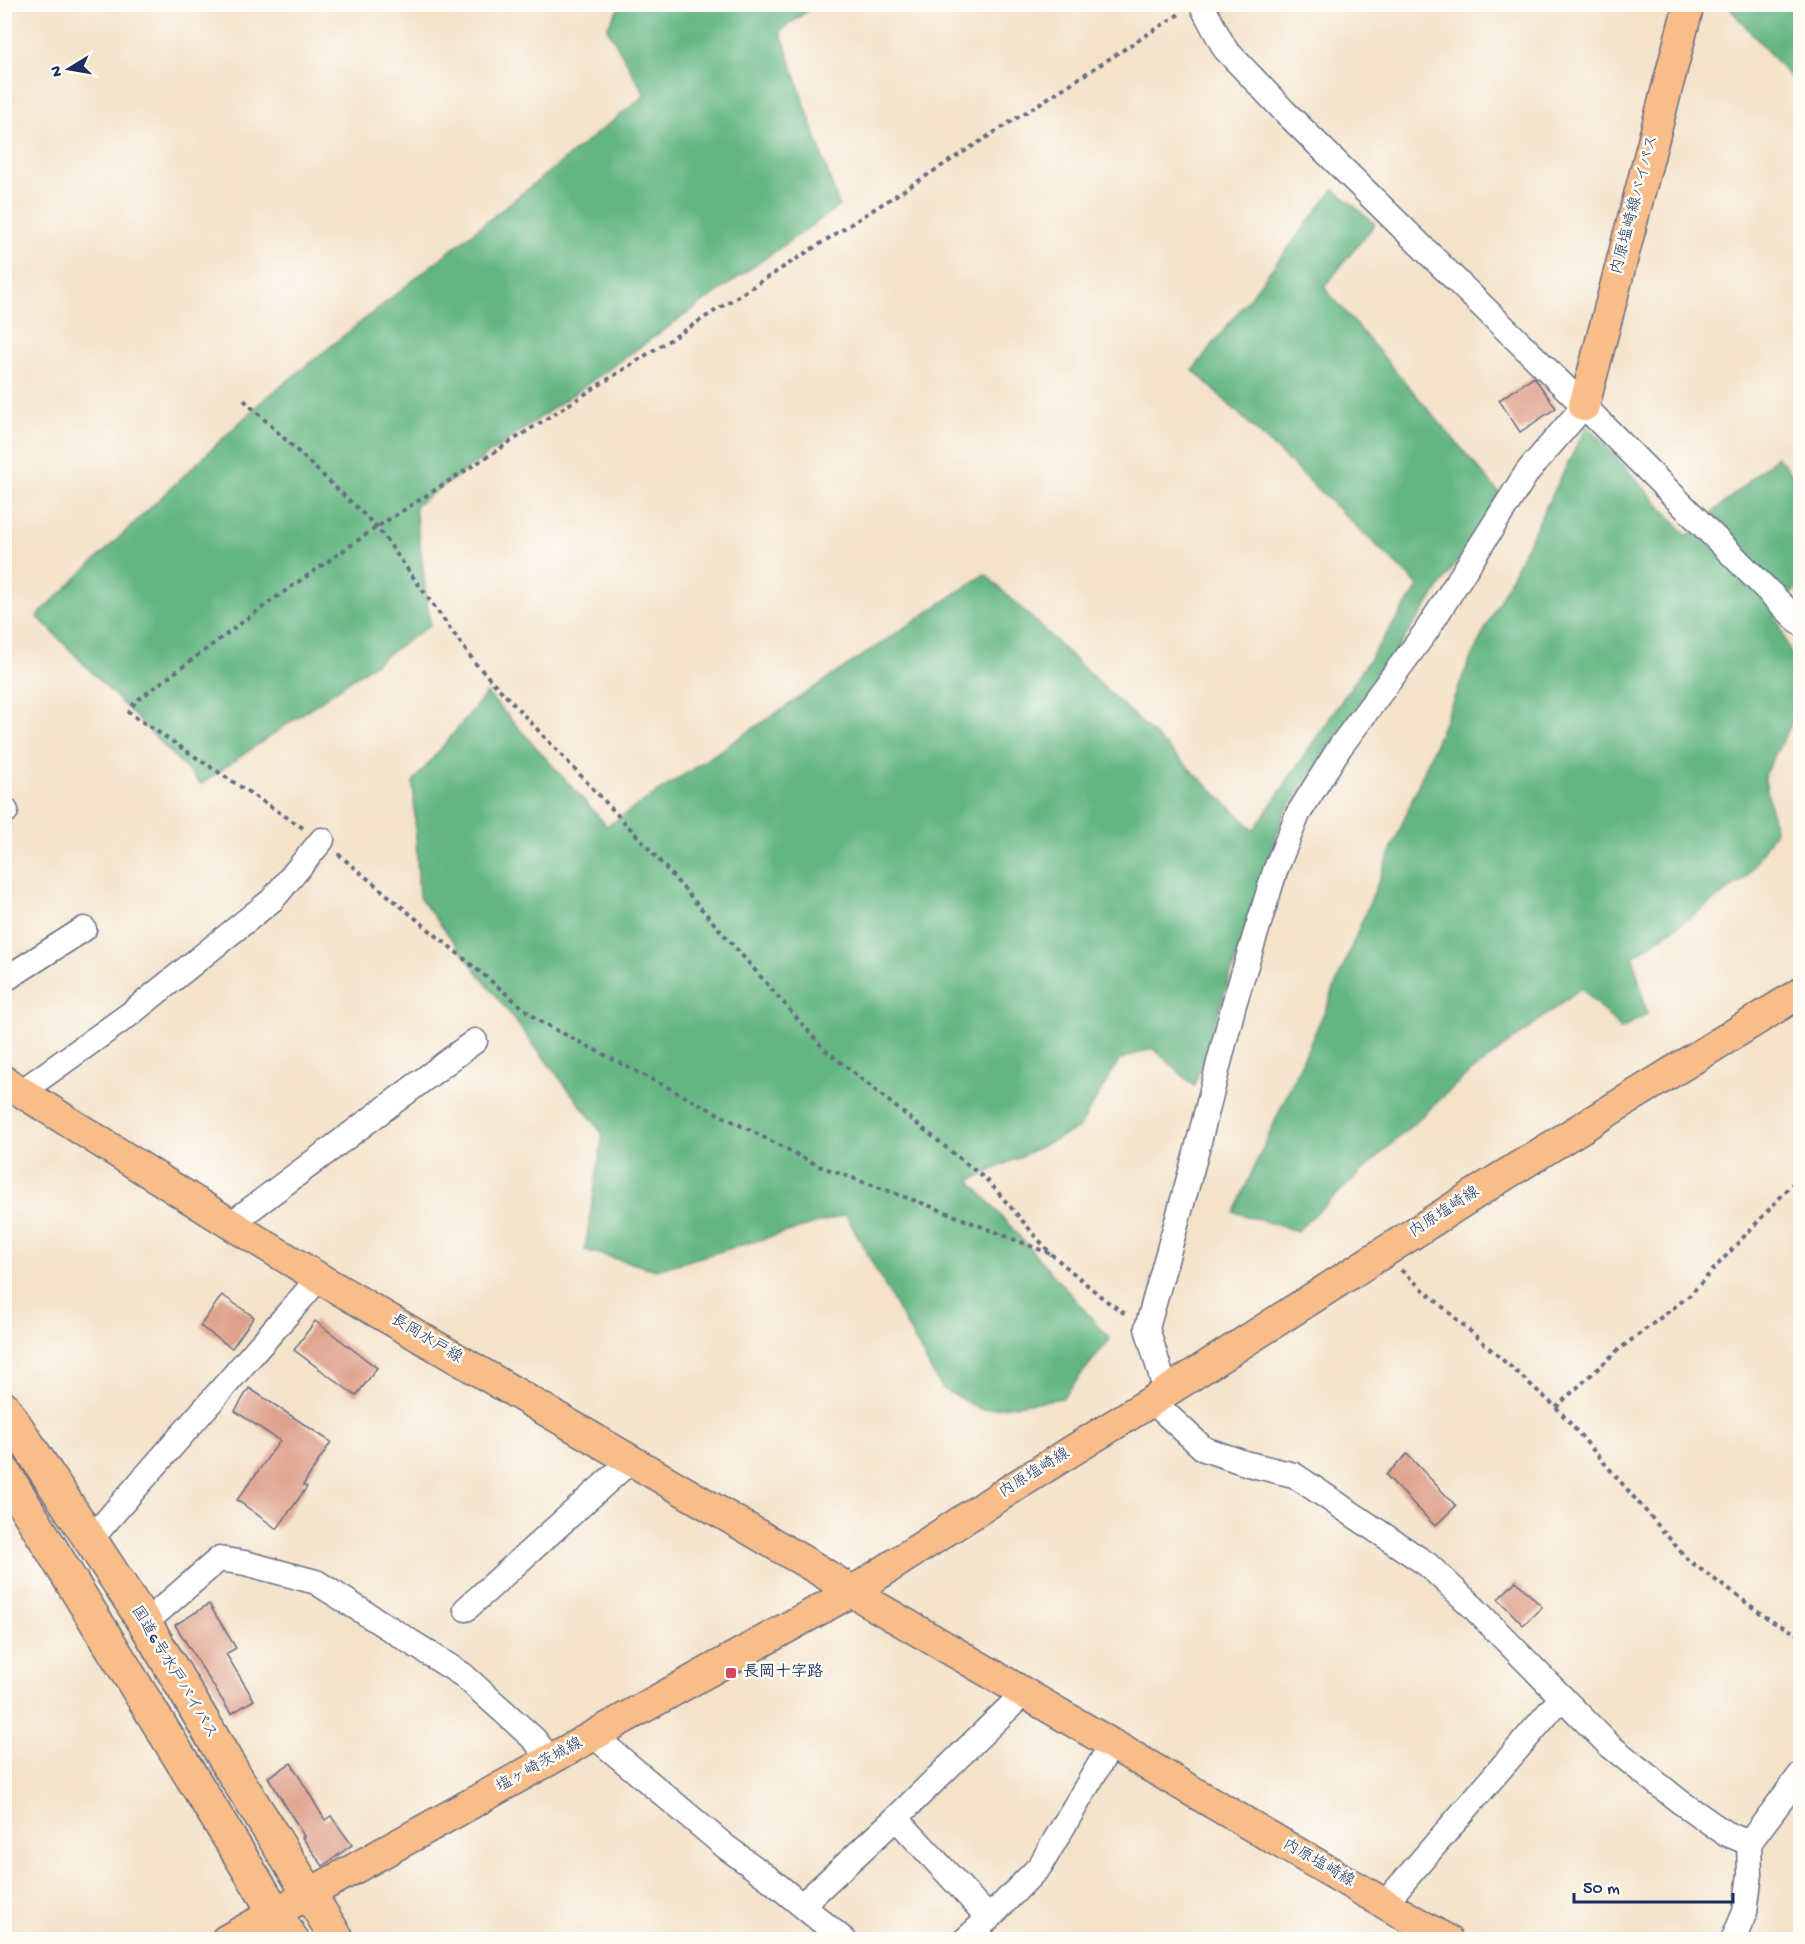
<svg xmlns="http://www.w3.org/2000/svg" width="1805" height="1944" font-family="'Gochi Hand','Klee One',sans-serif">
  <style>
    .forest { fill: #64b682; stroke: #407270; stroke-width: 1.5 }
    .building { fill: #dfa18c }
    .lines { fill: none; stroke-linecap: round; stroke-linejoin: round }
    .minor-casing { stroke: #676e83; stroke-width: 27 }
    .major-casing { stroke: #676e83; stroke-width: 33 }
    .highway-casing { stroke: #676e83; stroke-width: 36 }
    .path { stroke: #676e83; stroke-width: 4; stroke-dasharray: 4.5 4.5; stroke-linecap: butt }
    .minor { stroke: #fff; stroke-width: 24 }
    .major { stroke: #f8bd88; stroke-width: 30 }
    .highway { stroke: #f8bd88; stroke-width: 33 }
    .poi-dot { fill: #d1495b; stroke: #fdfcf7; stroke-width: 2 }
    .labels { text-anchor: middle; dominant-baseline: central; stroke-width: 5; stroke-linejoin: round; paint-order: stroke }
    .street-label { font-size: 16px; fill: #1b2f5e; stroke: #fdfcf7 }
    .poi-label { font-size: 16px; font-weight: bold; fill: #1b2f5e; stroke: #fdfcf7; text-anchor: start }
  </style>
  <rect width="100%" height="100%" fill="#fdfcf7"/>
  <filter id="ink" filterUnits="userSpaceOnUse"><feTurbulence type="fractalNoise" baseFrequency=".0167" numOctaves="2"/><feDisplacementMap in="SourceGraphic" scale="12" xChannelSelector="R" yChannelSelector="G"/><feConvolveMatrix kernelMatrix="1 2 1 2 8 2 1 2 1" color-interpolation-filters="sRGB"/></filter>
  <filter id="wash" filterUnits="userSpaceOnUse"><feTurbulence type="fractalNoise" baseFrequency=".008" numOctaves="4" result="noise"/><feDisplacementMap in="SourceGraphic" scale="24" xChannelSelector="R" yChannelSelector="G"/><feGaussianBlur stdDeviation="1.35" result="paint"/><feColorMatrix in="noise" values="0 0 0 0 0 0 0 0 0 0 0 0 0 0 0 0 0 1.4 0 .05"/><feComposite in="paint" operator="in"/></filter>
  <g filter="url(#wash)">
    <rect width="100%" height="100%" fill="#f4e2c9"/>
    <!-- forest -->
    <g class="forest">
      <path d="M 621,4 L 815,5 L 780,31 L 839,206 L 415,506 L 430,625 L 201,784 L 37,616 L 261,402 L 645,95 L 607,28 Z"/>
      <path d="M 1727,5 L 1800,5 L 1800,88 Z"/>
      <path d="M 1334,189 L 1375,224 L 1324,287 L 1502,496 L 1284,814 L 1194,1086 L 1153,1048 L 1119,1060 L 1079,1128 L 970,1181 L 1110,1339 L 1062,1398 L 982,1410 L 941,1388 L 846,1215 L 656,1270 L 585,1250 L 603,1134 L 419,897 L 413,782 L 487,693 L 607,826 L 985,574 L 1254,830 L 1419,586 L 1193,370 Z"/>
      <path d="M 1587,425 L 1687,536 L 1777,456 L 1800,483 L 1800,586 L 1773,608 L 1800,678 L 1800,708 L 1764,775 L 1775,831 L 1746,878 L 1633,957 L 1647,1014 L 1621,1029 L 1581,988 L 1461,1080 L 1297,1231 L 1234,1212 L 1327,1006 L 1468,664 Z"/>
    </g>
    <g id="blocks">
      <!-- building -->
      <g class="building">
        <path d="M 1534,377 L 1556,408 L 1520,432 L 1499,400 Z"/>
        <path d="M 222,1295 L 254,1317 L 232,1348 L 200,1326 Z"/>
        <path d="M 315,1321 L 377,1368 L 356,1396 L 294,1350 Z"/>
        <path d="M 249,1388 L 331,1442 L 303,1485 L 307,1487 L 277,1529 L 237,1500 L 280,1441 L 235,1411 Z"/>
        <path d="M 1407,1454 L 1456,1506 L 1435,1526 L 1386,1475 Z"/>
        <path d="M 1516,1581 L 1542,1607 L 1523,1625 L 1498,1599 Z"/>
        <path d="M 209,1604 L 236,1648 L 226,1654 L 254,1700 L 231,1714 L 175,1625 Z"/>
        <path d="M 291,1763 L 325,1820 L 331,1816 L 352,1845 L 323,1866 L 302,1837 L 304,1836 L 268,1777 Z"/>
      </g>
    </g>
  </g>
  <g filter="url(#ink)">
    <use href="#blocks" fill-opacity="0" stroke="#676e83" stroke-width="1.5"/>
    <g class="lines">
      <!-- minor casing -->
      <g class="minor-casing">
        <g id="minor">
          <path d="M 1201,4 L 1225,49 L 1285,112 L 1584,406 L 1800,623"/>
          <path d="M 4,810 L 6,811"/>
          <path d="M 4,980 L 84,929"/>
          <path d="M 21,1092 L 130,1014 L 272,900 L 322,840"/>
          <path d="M 229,1223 L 240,1217 L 475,1041"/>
          <path d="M 1166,1392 L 1147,1328 L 1195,1157 L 1234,1004 L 1275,871 L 1298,814 L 1340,747 L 1425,633 L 1528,471 L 1584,406"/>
          <path d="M 1152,1401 L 1204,1449 L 1248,1464 L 1294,1475 L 1428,1565 L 1473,1607 L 1609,1745 L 1679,1801 L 1725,1833 L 1749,1843"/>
          <path d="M 90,1540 L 319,1278"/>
          <path d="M 466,1609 L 620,1470 L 633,1462"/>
          <path d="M 145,1623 L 219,1559 L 245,1563 L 316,1582 L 463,1675 L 534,1739 L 550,1759"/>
          <path d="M 594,1736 L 726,1847 L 771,1880 L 844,1940"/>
          <path d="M 896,1818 L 989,1918 L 1040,1866 L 1111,1745"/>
          <path d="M 1385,1903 L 1562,1697"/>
          <path d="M 802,1905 L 896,1818 L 1025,1692"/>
          <path d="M 965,1940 L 989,1918"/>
          <path d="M 1733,1940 L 1745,1912 L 1750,1874 L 1749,1843 L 1800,1775"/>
        </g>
      </g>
      <!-- major casing -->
      <g class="major-casing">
        <g id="major">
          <path d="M 1584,406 L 1689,4"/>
          <path d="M 4,1081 L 229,1223 L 319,1278 L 817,1569 L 877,1607 L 1447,1940"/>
          <path d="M 226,1940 L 853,1591 L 1014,1487 L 1152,1401 L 1492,1183 L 1800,993"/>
        </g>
      </g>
      <!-- highway casing -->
      <g class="highway-casing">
        <g id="highway">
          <path d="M 4,1408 L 145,1623 L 231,1769 L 338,1940"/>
          <path d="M 4,1472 L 292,1940"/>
        </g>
      </g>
      <!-- path -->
      <g class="path">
        <path d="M 244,400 L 377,527 L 475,663 L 643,842 L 823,1048 L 989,1182 L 1051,1254 L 1105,1300 L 1127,1315"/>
        <path d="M 303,828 L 129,713 L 135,702 L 271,601 L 377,527 L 1181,13"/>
        <path d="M 338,854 L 539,1021 L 819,1166 L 930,1206 L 1051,1254"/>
        <path d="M 1401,1270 L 1556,1407 L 1688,1560 L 1773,1622 L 1800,1635"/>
        <path d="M 1556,1407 L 1617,1351 L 1689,1296 L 1800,1176"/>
      </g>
      <!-- minor -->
      <use href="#minor" class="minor"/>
      <!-- major -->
      <use href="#major" class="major"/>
      <!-- highway -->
      <use href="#highway" class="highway"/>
    </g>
  </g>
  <!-- markers -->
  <rect class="poi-dot" x="725" y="1667" width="12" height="12" rx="3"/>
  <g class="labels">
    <!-- street labels -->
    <g class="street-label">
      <text transform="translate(1636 205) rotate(-75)">内原塩崎線バイパス</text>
      <text transform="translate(1445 1213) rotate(-33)">内原塩崎線</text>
      <text transform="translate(426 1340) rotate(31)">長岡水戸線</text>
      <text transform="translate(1035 1474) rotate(-32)">内原塩崎線</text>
      <text transform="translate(173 1673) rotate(59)">国道6号水戸バイパス</text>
      <text transform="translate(540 1766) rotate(-29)">塩ヶ崎茨城線</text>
      <text transform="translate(1318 1864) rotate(30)">内原塩崎線</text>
    </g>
    <!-- poi labels -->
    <g class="poi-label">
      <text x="743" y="1673">長岡十字路</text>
    </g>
  </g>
  <!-- margin -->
  <rect width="1805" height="1944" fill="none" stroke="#fdfcf7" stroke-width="24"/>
  <!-- north arrow -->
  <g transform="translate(69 69) rotate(259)" stroke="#fdfcf7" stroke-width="4.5" paint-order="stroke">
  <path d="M0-4.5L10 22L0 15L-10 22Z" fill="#1b2f5e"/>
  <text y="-9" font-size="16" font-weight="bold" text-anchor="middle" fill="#1b2f5e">N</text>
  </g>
  <!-- scale -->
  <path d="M1574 1893v9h159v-9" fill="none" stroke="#1b2f5e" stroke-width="3"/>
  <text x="1583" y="1893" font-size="18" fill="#1b2f5e" stroke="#fdfcf7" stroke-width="4.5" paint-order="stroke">50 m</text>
</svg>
